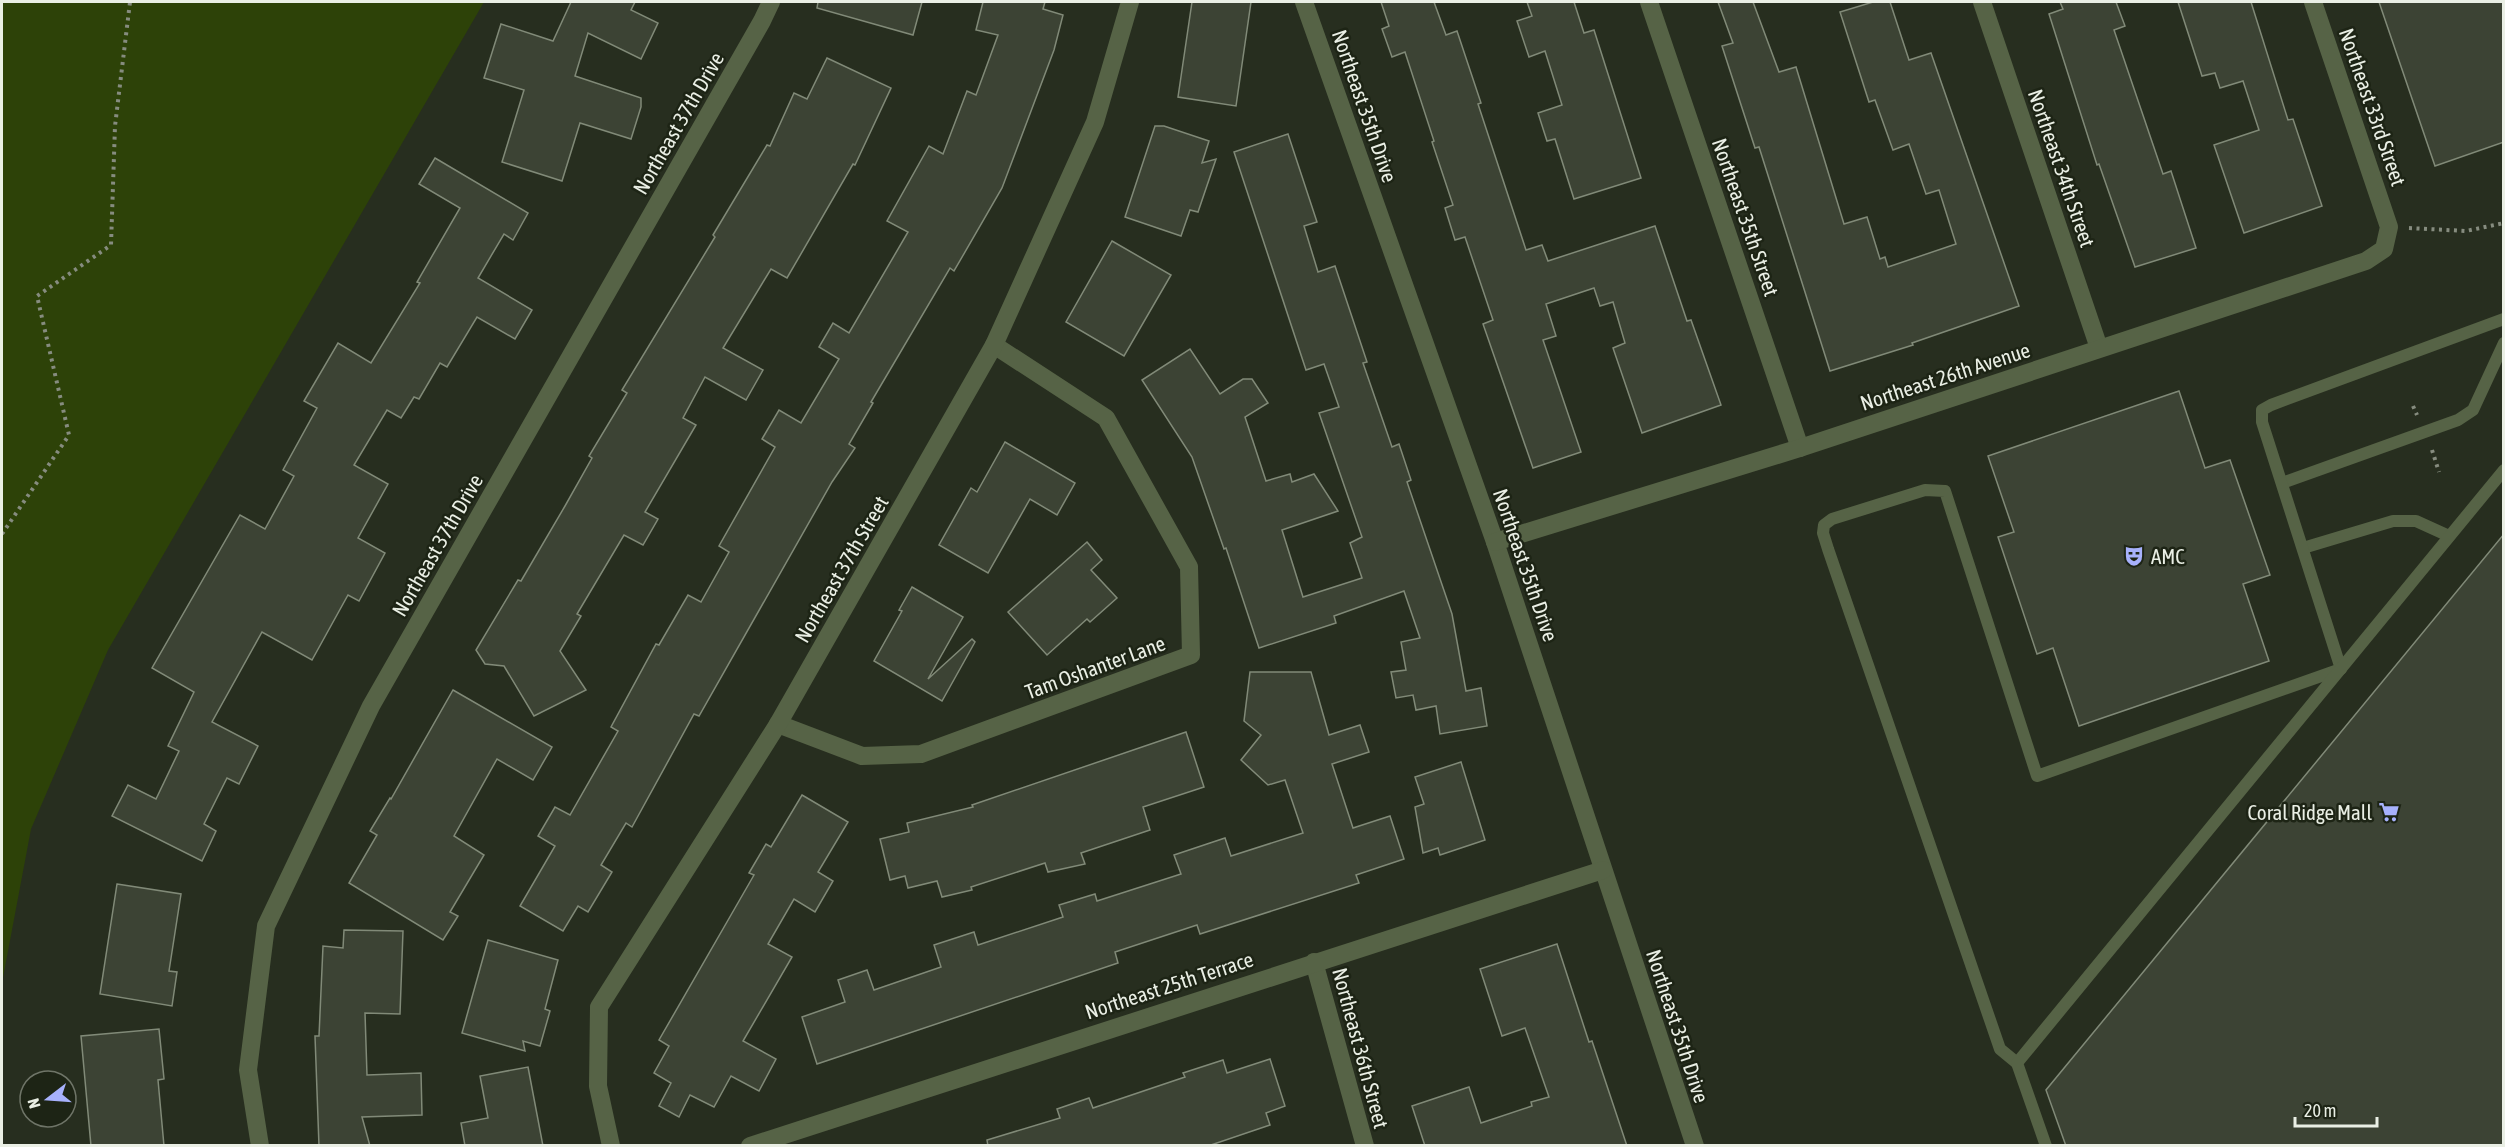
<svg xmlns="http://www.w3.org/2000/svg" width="2505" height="1147" font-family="'Asap Condensed',sans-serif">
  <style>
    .green { fill: #2d4208 }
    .building { fill: #3c4334; stroke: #818a78; stroke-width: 1.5 }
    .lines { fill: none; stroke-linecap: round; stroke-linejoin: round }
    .path { stroke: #868c7f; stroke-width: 4; stroke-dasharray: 3 4.5; stroke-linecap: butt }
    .lane { stroke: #566346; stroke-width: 12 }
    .street { stroke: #566346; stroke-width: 18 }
    .labels { text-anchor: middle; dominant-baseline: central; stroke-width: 5; stroke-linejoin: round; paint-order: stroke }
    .street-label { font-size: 21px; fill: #eaefe5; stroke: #1d2415 }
    .poi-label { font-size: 21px; fill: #eaefe5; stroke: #1d2415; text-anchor: start }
  </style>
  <rect width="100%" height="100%" fill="#272e1f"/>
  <!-- green -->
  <path class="green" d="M 2,2 L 484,2 L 108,650 L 31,829 L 2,983 Z"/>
  <!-- building -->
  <g class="building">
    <path d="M 571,2 L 635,2 L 631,10 L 658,23 L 641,59 L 588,33 L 575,76 L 641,98 L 641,107 L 631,139 L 580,123 L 562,181 L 502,162 L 524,90 L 484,78 L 501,24 L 553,41 Z"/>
    <path d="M 818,2 L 922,2 L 913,35 L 817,8 Z"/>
    <path d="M 983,2 L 1045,2 L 1043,9 L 1063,15 L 1054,50 L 1002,188 L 954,271 L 950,268 L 871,402 L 873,403 L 849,444 L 855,448 L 832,482 L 699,716 L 694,714 L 632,827 L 626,823 L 601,865 L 612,872 L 588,912 L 578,906 L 563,931 L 520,906 L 555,846 L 538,836 L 555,807 L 570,815 L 618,731 L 611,727 L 656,644 L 659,645 L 688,595 L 701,602 L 729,552 L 719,546 L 775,447 L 762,439 L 779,410 L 801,423 L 839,359 L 819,347 L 833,323 L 849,333 L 908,232 L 887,221 L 929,146 L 943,154 L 967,91 L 976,95 L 998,35 L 976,30 Z"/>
    <path d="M 1192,2 L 1251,2 L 1236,106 L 1178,97 Z"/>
    <path d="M 1381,2 L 1434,2 L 1446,35 L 1457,31 L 1481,103 L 1478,104 L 1526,250 L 1542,245 L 1548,261 L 1655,226 L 1687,321 L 1691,320 L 1721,405 L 1642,433 L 1613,348 L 1625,343 L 1613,302 L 1600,306 L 1594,288 L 1546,304 L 1556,336 L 1543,340 L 1581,452 L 1533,468 L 1483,324 L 1493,320 L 1465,237 L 1455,240 L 1445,208 L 1453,205 L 1432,142 L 1434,141 L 1405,52 L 1392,57 L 1382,29 L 1389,26 Z"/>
    <path d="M 1527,2 L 1574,2 L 1584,33 L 1594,30 L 1641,178 L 1574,199 L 1555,139 L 1547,141 L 1538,113 L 1562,105 L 1545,51 L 1529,57 L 1517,21 L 1532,16 Z"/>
    <path d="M 1718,2 L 1753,2 L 1779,72 L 1796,67 L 1844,224 L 1867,217 L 1880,259 L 1885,257 L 1888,267 L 1956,244 L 1939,190 L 1926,194 L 1909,144 L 1893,150 L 1875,100 L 1869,102 L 1840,12 L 1873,2 L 1890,2 L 1909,60 L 1931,53 L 2019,306 L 1912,343 L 1913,345 L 1830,371 L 1759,147 L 1755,148 L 1722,46 L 1733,43 Z"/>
    <path d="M 2060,2 L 2116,2 L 2125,26 L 2114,30 L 2163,174 L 2171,171 L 2196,248 L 2135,267 L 2099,164 L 2097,165 L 2049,14 L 2063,9 Z"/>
    <path d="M 2178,2 L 2251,2 L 2288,120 L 2293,119 L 2322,206 L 2244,233 L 2214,145 L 2259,130 L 2243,81 L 2220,88 L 2215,73 L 2202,76 Z"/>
    <path d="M 2379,2 L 2504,2 L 2504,142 L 2435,166 Z"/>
    <path d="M 827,58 L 891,88 L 855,165 L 853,164 L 787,278 L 771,269 L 723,348 L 763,370 L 746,400 L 705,377 L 683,418 L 696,425 L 645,512 L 658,519 L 643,545 L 624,535 L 577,614 L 581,616 L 560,651 L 586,690 L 534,716 L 504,666 L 485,664 L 476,650 L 518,580 L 521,581 L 565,506 L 592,458 L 589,456 L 627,393 L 622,390 L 715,237 L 713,235 L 767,145 L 770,146 L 794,93 L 807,99 Z"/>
    <path d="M 1155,126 L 1164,126 L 1209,141 L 1202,163 L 1216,159 L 1198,212 L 1190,210 L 1181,236 L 1125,217 Z"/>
    <path d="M 1288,134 L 1317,222 L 1304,226 L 1318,272 L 1335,266 L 1367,362 L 1363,363 L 1392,447 L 1399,444 L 1411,480 L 1407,482 L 1452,614 L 1466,691 L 1481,688 L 1487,726 L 1440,734 L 1436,706 L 1416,710 L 1413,695 L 1396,698 L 1391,672 L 1406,670 L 1401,642 L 1420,638 L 1404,591 L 1334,616 L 1336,623 L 1259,648 L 1226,548 L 1224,549 L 1192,457 L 1142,380 L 1190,349 L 1220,394 L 1243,379 L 1252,379 L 1268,403 L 1245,417 L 1266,481 L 1290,474 L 1292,482 L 1314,474 L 1338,511 L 1282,530 L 1303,597 L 1362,578 L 1350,543 L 1362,537 L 1319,413 L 1339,407 L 1324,364 L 1306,370 L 1234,152 Z"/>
    <path d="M 435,158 L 528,213 L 513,240 L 504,234 L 478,278 L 532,310 L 515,339 L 477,317 L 447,367 L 440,363 L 419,399 L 414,397 L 401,418 L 387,410 L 354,465 L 388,484 L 358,538 L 385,553 L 359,601 L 348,595 L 312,660 L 262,632 L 212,722 L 258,746 L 239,784 L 227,778 L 204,824 L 216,831 L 202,861 L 112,816 L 128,785 L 156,799 L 179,751 L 168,746 L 194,692 L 152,668 L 240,515 L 265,529 L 294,476 L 283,470 L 317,408 L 304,401 L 338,343 L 371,363 L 420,283 L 417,282 L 460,208 L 419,184 Z"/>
    <path d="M 1112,241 L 1171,275 L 1124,356 L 1066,322 Z"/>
    <path d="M 2179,391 L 2205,468 L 2230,460 L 2270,575 L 2243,584 L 2269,661 L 2079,726 L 2053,648 L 2037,654 L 1998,537 L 2014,532 L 1988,456 Z"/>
    <path d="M 1005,442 L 1075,483 L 1057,515 L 1030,499 L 988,573 L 939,545 L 971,488 L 977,492 Z"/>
    <path d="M 2504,534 L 2504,1146 L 2066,1146 L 2046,1090 Z"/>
    <path d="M 1087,542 L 1102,560 L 1091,570 L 1117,598 L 1090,622 L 1087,619 L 1047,655 L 1008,612 Z"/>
    <path d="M 912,587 L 963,617 L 928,679 L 972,639 L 975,642 L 942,701 L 874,661 L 902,611 L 899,610 Z"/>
    <path d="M 1250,672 L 1311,672 L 1329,735 L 1360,725 L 1369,752 L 1332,764 L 1353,828 L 1390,816 L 1404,859 L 1356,875 L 1359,883 L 1200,934 L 1197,925 L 1115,952 L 1118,963 L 817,1064 L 802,1017 L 845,1002 L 838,980 L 867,970 L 874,990 L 941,967 L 934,945 L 974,932 L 978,945 L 1063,917 L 1059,905 L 1095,894 L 1097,901 L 1181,874 L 1174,855 L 1225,838 L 1231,856 L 1303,833 L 1285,780 L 1268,785 L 1241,760 L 1261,735 L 1244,721 Z"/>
    <path d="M 453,690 L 552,747 L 533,780 L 497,759 L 454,836 L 484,855 L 450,912 L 458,916 L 443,940 L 349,883 L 377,835 L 370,831 L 390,798 L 391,799 Z"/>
    <path d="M 1186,732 L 1204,787 L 1143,807 L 1150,830 L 1081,853 L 1085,864 L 1048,872 L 1045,863 L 971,887 L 972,890 L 942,897 L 937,881 L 908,888 L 905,876 L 890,880 L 880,839 L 909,832 L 907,823 L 973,807 L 972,805 Z"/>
    <path d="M 1461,762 L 1485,840 L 1440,855 L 1438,848 L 1423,853 L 1415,807 L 1424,804 L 1415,777 Z"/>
    <path d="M 802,795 L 848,822 L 818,872 L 833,881 L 815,912 L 794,899 L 768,944 L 792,957 L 743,1041 L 776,1059 L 759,1091 L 731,1076 L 714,1107 L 690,1095 L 679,1117 L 659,1106 L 671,1083 L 654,1073 L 669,1046 L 659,1040 L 754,875 L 749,873 L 766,844 L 771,847 Z"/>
    <path d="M 117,884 L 181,894 L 169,971 L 177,972 L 172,1006 L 100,994 Z"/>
    <path d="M 344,930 L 403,931 L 400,1014 L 365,1013 L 367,1075 L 421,1073 L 422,1115 L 362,1117 L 370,1146 L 319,1146 L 315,1036 L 319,1036 L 323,946 L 343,948 Z"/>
    <path d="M 488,940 L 558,960 L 545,1009 L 550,1011 L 540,1046 L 523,1041 L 525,1051 L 462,1033 Z"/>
    <path d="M 1557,944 L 1589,1042 L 1592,1041 L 1627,1146 L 1425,1146 L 1412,1106 L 1469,1087 L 1481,1123 L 1532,1106 L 1531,1102 L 1549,1097 L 1525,1028 L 1502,1036 L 1480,969 Z"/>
    <path d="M 159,1029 L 164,1079 L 158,1080 L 164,1146 L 91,1146 L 81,1036 Z"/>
    <path d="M 1270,1059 L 1285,1106 L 1266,1113 L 1270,1125 L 1208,1146 L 988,1146 L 987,1140 L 1060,1118 L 1057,1109 L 1089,1098 L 1093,1108 L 1185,1077 L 1183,1073 L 1223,1060 L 1227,1073 Z"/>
    <path d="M 528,1067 L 543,1146 L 465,1146 L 461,1123 L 488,1118 L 480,1076 Z"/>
  </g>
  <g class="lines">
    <!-- path -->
    <g class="path">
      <path d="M 2409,228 L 2466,231 L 2504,223"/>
      <path d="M 2413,406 L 2417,415"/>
      <path d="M 2432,450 L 2439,472"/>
      <path d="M 2,534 L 69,435 L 37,296 L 111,245 L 115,126 L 130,2"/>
    </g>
    <!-- lane -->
    <g class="lane">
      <path d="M 2282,483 L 2458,420 L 2473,410 L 2504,343"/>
      <path d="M 2303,548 L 2393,521 L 2416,521 L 2449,536"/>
      <path d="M 2017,1063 L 2000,1049 L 1828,549 L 1823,533 L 1824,525 L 1832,519 L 1925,490 L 1945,491 L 2037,776 L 2341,669 L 2262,422 L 2262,410 L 2271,405 L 2504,319"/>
      <path d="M 2046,1146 L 2017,1063 L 2504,470"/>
    </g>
    <!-- street -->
    <g class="street">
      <path d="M 1304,2 L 1495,542 L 1695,1146"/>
      <path d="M 1649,2 L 1800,448"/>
      <path d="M 1982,2 L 2099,348"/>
      <path d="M 1495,542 L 1800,448 L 2366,261 L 2384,249 L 2389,227 L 2313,2"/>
      <path d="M 778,724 L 862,756 L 921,754 L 1191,655 L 1189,567 L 1106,418 L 994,345"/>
      <path d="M 1314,962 L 1365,1146"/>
      <path d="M 260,1146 L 248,1070 L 266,926 L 371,706 L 762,21 L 771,2"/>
      <path d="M 611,1146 L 598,1086 L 599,1007 L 778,724 L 994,345 L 1095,122 L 1130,2"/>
      <path d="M 750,1146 L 1603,870"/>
    </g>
  </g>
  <!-- icons -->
  <defs>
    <g id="theatre-bare" transform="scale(1.62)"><path d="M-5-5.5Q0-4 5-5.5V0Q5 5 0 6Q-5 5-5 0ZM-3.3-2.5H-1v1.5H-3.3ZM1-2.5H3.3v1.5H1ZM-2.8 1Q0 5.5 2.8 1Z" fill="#a7b1fc" stroke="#1d2415" stroke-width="2.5" paint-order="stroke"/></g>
    <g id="supermarket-bare" transform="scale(1.62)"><path d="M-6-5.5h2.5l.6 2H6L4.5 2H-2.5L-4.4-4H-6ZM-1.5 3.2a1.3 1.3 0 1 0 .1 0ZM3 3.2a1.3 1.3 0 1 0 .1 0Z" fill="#a7b1fc" stroke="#1d2415" stroke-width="2.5" paint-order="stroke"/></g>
  </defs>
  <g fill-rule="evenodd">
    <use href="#theatre-bare" x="2134" y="556"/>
    <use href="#supermarket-bare" x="2389" y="812"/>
  </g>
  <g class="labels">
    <!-- street labels -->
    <g class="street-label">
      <text transform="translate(1365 106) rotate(71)">Northeast 35th Drive</text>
      <text transform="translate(2373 107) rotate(71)">Northeast 33rd Street</text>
      <text transform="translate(678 123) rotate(-60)">Northeast 37th Drive</text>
      <text transform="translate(2062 168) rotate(71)">Northeast 34th Street</text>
      <text transform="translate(1746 217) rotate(71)">Northeast 35th Street</text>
      <text transform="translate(1945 376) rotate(-18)">Northeast 26th Avenue</text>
      <text transform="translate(437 545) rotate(-60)">Northeast 37th Drive</text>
      <text transform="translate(1526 565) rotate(71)">Northeast 35th Drive</text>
      <text transform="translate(841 569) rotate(-60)">Northeast 37th Street</text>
      <text transform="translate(1095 667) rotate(-20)">Tam Oshanter Lane</text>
      <text transform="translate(1169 985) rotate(-18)">Northeast 25th Terrace</text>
      <text transform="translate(1678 1026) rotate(72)">Northeast 35th Drive</text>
      <text transform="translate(1361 1048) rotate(75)">Northeast 36th Street</text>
    </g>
    <!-- poi labels -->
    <g class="poi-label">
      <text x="2151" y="556">AMC</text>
      <text x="2372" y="812" text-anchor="end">Coral Ridge Mall</text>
    </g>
  </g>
  <!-- border -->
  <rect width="2505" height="1147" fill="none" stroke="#eaefe5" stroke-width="6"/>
  <!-- north arrow -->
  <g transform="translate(48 1099) rotate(253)"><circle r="28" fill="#1d2415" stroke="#6f7568" stroke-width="1.5"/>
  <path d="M0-4.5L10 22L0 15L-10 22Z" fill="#a7b1fc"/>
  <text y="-9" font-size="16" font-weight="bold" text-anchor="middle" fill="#eaefe5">N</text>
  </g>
  <!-- scale -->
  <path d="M2295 1117v9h82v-9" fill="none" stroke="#eaefe5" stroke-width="3"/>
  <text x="2304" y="1117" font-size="18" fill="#eaefe5" stroke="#1d2415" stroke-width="4.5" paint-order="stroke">20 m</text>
</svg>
